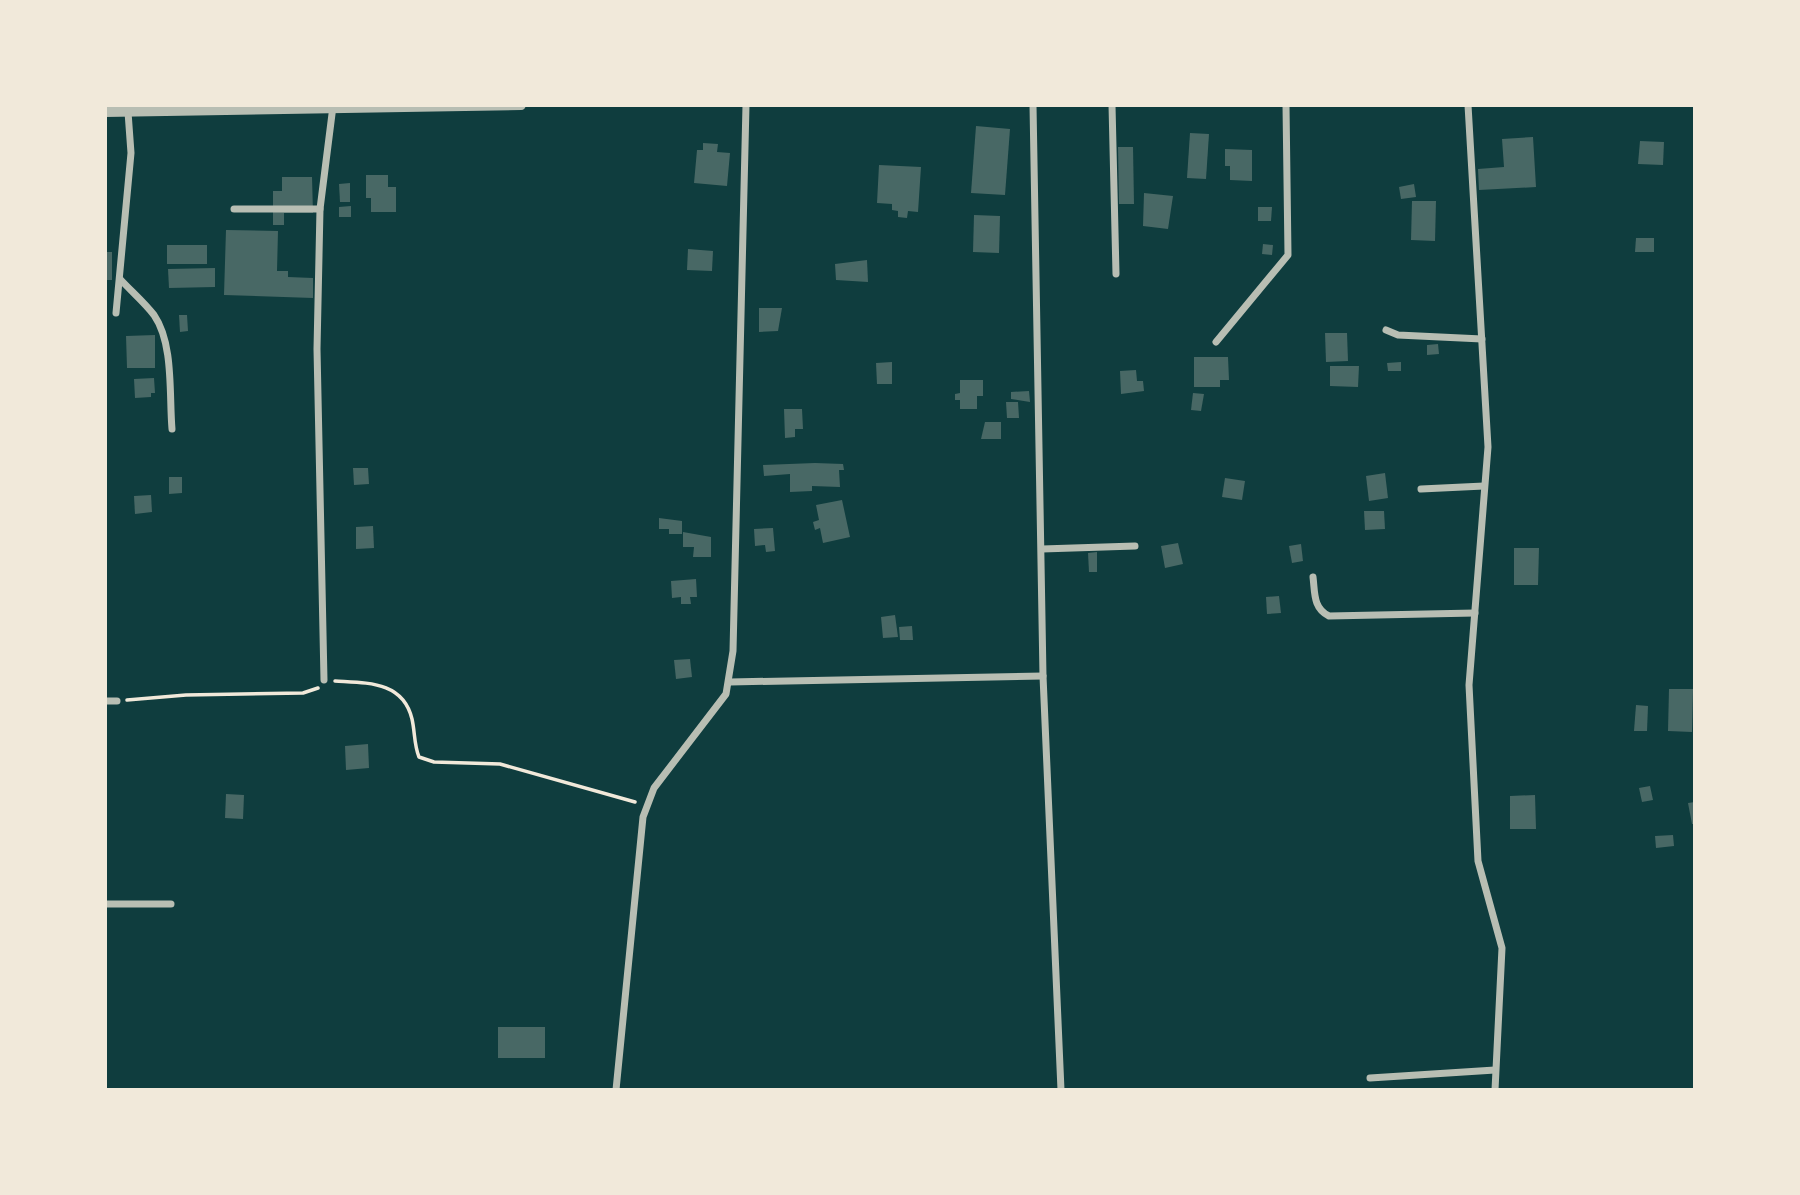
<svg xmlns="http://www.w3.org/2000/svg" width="1800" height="1195" font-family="Raleway,sans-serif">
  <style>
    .building { fill: #486865 }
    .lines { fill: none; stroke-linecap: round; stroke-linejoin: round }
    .path { stroke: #f1e9da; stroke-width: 3.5 }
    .minor { stroke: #b8beb3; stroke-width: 7 }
    .tertiary { stroke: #b8beb3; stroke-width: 10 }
  </style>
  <rect width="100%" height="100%" fill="#0f3d3e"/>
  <!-- building -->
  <g class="building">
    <path d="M 976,126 L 1010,129 L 1005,195 L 971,193 Z"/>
    <path d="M 1190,133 L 1209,134 L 1206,179 L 1187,178 Z"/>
    <path d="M 1533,137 L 1536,187 L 1479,190 L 1478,169 L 1504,167 L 1502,139 Z"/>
    <path d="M 1640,141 L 1664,142 L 1663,165 L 1638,164 Z"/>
    <path d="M 703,143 L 718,144 L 717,152 L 730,153 L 727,186 L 694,183 L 697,150 L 703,150 Z"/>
    <path d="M 1118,147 L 1133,147 L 1134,204 L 1119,204 Z"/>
    <path d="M 1225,149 L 1252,150 L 1252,181 L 1230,180 L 1230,166 L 1225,166 Z"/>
    <path d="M 879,165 L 921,167 L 918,212 L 908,211 L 907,218 L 898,217 L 898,211 L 892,210 L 892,204 L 877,203 Z"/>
    <path d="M 366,175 L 388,175 L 388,187 L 396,187 L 396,212 L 371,212 L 371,198 L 366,198 Z"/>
    <path d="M 282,177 L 312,177 L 313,213 L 284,213 L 284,225 L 273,225 L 273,191 L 282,191 Z"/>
    <path d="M 350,183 L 350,202 L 340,202 L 339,184 Z"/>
    <path d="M 1414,184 L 1416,197 L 1401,199 L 1399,187 Z"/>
    <path d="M 1144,193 L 1173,196 L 1168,229 L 1143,226 Z"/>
    <path d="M 1412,201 L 1436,201 L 1435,241 L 1411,240 Z"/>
    <path d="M 351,206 L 351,217 L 339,217 L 339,207 Z"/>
    <path d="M 1258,207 L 1272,207 L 1271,221 L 1258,221 Z"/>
    <path d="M 974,215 L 1000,216 L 999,253 L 973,252 Z"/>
    <path d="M 226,230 L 278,231 L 277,271 L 288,271 L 288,277 L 313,278 L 313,298 L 224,295 Z"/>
    <path d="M 1636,238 L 1654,238 L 1654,252 L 1635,252 Z"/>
    <path d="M 1263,244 L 1273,245 L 1272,255 L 1262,254 Z"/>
    <rect x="167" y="245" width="40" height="19"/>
    <path d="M 688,249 L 713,251 L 712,271 L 687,270 Z"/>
    <rect x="105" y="252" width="7" height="28"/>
    <path d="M 867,260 L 868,282 L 836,280 L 835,264 Z"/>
    <path d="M 215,268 L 215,287 L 169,288 L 168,269 Z"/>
    <path d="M 759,308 L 782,308 L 778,331 L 759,332 Z"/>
    <path d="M 179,315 L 187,315 L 188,331 L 180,332 Z"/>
    <path d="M 1325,333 L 1347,333 L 1348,361 L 1326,362 Z"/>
    <path d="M 155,335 L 155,368 L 127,368 L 126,336 Z"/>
    <path d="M 1438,344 L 1439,354 L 1427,355 L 1427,345 Z"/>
    <path d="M 1194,357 L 1228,357 L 1229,380 L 1220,380 L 1220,387 L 1194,387 Z"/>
    <path d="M 892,362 L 892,384 L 877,384 L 876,363 Z"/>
    <path d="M 1401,362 L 1401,371 L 1388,371 L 1387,363 Z"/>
    <path d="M 1330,366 L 1359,366 L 1358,387 L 1330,386 Z"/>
    <path d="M 1136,370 L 1137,381 L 1143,381 L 1144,391 L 1121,394 L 1120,371 Z"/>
    <path d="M 154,378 L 155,393 L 151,393 L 151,397 L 135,398 L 134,379 Z"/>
    <path d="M 960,380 L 983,380 L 983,396 L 977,396 L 977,409 L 960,409 L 960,400 L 955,400 L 955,394 L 960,393 Z"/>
    <path d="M 1029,391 L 1030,402 L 1011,399 L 1011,392 Z"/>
    <path d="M 1193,393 L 1204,394 L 1201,411 L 1191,410 Z"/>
    <path d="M 1006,402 L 1018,402 L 1019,418 L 1007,418 Z"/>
    <path d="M 784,409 L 802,409 L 803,429 L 795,429 L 795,437 L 785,438 Z"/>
    <path d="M 985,422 L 1001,422 L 1001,439 L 981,439 Z"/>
    <path d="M 815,463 L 843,464 L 844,470 L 839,470 L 840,487 L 812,486 L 812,491 L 790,492 L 790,474 L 764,476 L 763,465 Z"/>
    <path d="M 353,468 L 368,468 L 369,484 L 354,485 Z"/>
    <path d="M 1385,473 L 1388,498 L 1369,501 L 1366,476 Z"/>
    <path d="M 169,477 L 182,477 L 182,493 L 169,494 Z"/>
    <path d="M 1225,478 L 1245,481 L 1242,500 L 1222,497 Z"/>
    <path d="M 151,495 L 152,512 L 135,514 L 134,496 Z"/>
    <path d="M 842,500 L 850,537 L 823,543 L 820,528 L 815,530 L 813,522 L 819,520 L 816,505 Z"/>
    <path d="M 1364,511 L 1384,511 L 1385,529 L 1365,530 Z"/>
    <path d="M 659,518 L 682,521 L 682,534 L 669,534 L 669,529 L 659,529 Z"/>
    <path d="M 373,526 L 374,548 L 356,549 L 356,527 Z"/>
    <path d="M 773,528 L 775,551 L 766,552 L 765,545 L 755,546 L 754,529 Z"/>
    <path d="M 683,532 L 711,537 L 711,557 L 693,557 L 694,547 L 683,547 Z"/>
    <path d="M 1178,543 L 1183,564 L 1165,568 L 1161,546 Z"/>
    <path d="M 1301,544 L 1303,561 L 1292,563 L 1289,546 Z"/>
    <path d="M 1514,548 L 1539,548 L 1538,585 L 1514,585 Z"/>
    <path d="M 1097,552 L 1097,572 L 1089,572 L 1088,553 Z"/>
    <path d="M 696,579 L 697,597 L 690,597 L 691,604 L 681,604 L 681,597 L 672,598 L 671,581 Z"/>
    <path d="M 1279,596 L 1281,613 L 1267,614 L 1266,597 Z"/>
    <path d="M 895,615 L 898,637 L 883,638 L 881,617 Z"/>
    <path d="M 912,626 L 913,640 L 900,640 L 899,627 Z"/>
    <path d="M 690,659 L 692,677 L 676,679 L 674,660 Z"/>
    <path d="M 1669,689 L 1693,689 L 1692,732 L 1668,731 Z"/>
    <path d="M 1636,705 L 1648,706 L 1647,731 L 1634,731 Z"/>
    <path d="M 368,744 L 369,768 L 346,770 L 345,746 Z"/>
    <path d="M 1650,786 L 1653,800 L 1642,802 L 1639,788 Z"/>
    <path d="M 226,794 L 244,795 L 243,819 L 225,818 Z"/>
    <path d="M 1535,795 L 1536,829 L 1510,829 L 1510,796 Z"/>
    <path d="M 1695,802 L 1695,824 L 1692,824 L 1688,803 Z"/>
    <path d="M 1673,835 L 1674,846 L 1656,848 L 1655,836 Z"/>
    <rect x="498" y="1027" width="47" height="31"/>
  </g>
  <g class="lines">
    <!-- path -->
    <g class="path">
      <path d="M 335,681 C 367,683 403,681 412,719 C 415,732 414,745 419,757 L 434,762 L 500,764 L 635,802"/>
      <path d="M 127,700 L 186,695 L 303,693 L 318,688"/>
    </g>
    <!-- minor -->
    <g class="minor">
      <path d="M 1033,105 L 1043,676 L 1061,1090"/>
      <path d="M 1112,105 L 1116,274"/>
      <path d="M 1468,105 L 1488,447 L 1469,685 L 1478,861 L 1502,948 L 1495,1090"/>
      <path d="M 234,209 L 320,209"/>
      <path d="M 120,279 C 131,291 144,302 154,315 C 174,344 169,395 172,429"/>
      <path d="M 116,313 L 131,153 L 128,112"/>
      <path d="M 1386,330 L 1398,335 L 1482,339"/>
      <path d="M 1216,342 L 1288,255 L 1286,105"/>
      <path d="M 1421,489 L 1484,486"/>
      <path d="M 1042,549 L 1135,546"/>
      <path d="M 1313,577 C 1315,593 1313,608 1329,616 L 1475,613"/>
      <path d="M 324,680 L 317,349 L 320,209 L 333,106"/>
      <path d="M 730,682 L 1043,676"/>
      <path d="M 105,701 L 117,701"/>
      <path d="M 105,904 L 171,904"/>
      <path d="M 1370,1078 L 1495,1070"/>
      <path d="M 616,1090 L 643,817 L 654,788 L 726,694 L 733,651 L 746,105"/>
    </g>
    <!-- tertiary -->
    <path class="tertiary" d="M 105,112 L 521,105"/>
  </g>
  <!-- border -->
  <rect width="1800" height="1195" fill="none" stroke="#f1e9da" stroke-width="214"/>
</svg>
